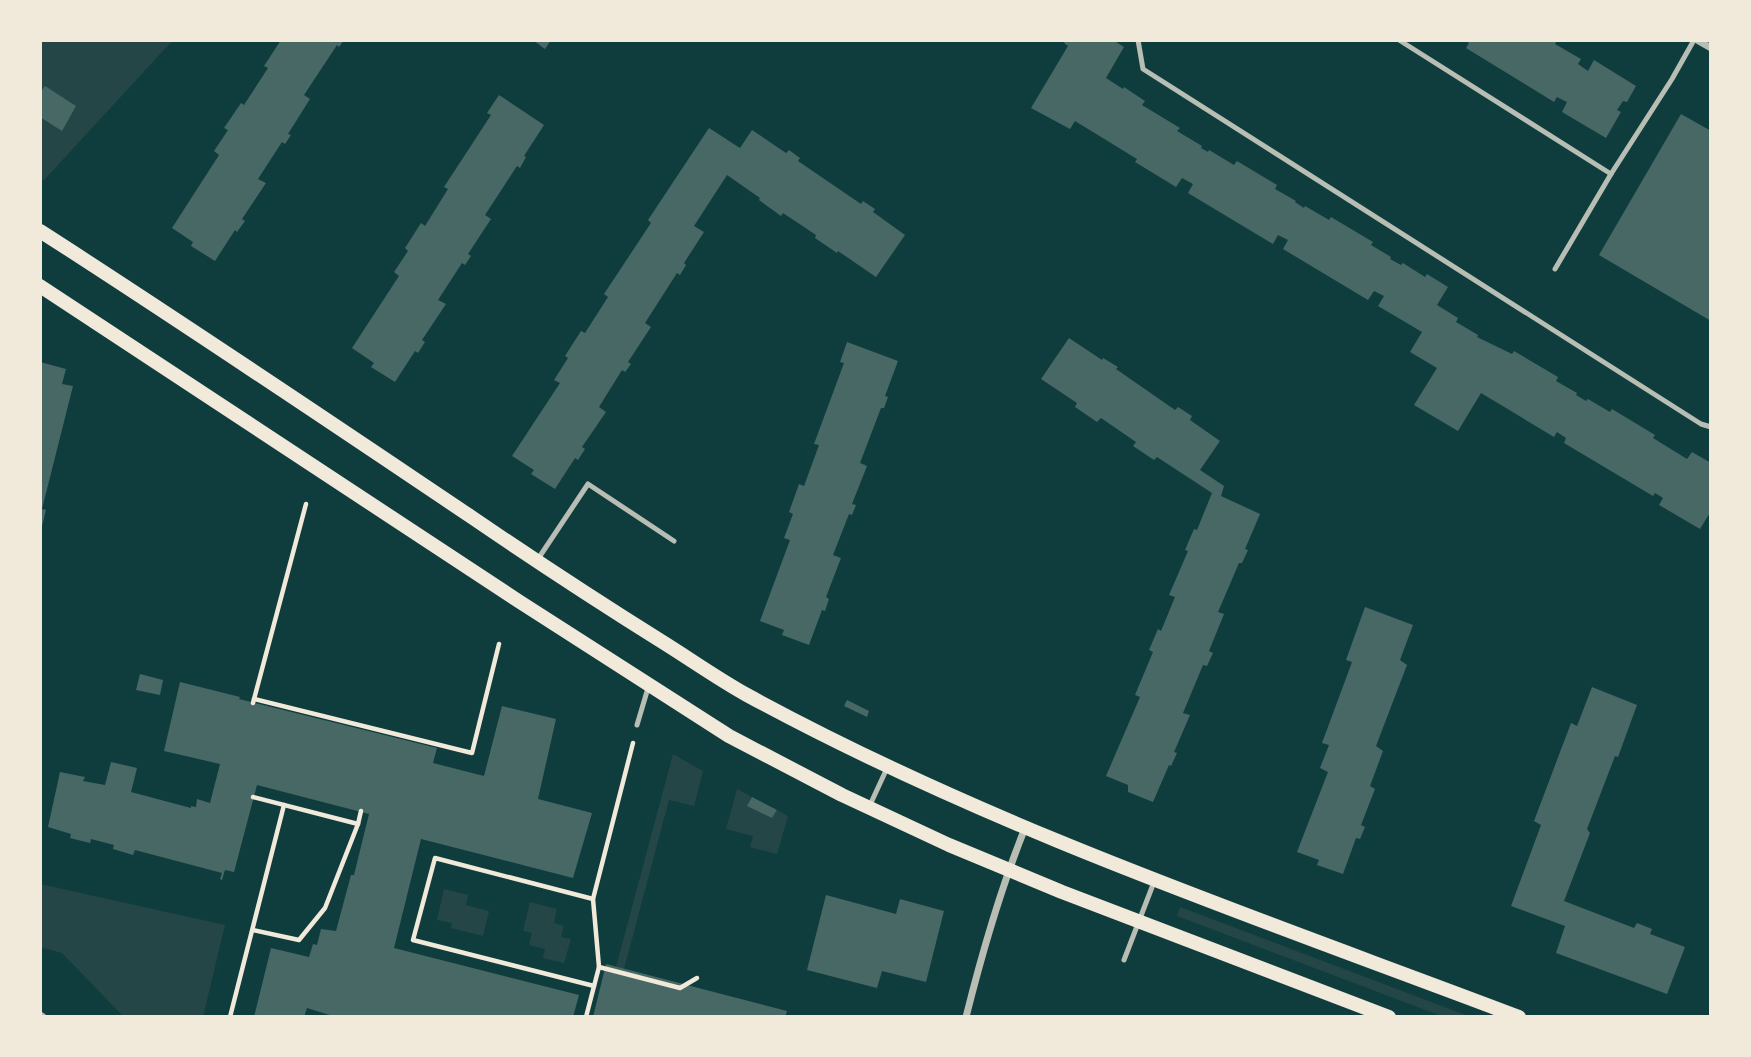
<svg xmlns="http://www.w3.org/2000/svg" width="1751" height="1057" font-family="'DejaVu Sans',sans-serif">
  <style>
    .green { fill: #244646 }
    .building { fill: #486865 }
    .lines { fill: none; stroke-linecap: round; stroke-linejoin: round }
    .path { stroke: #f1e9da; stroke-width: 4.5 }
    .service { stroke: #b8beb3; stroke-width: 5 }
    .minor { stroke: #b8beb3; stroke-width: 7 }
    .secondary { stroke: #f1e9da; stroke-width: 14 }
  </style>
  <rect width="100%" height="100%" fill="#0f3d3e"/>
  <!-- green -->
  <g class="green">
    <path d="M 40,40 L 173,40 L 44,180 L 40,178 Z"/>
    <path d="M 673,754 L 703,771 L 694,806 L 669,800 L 624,969 L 616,967 Z"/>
    <path d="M 737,789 L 752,797 L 748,806 L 772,818 L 777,810 L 788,816 L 777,854 L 750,847 L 753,836 L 726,829 Z"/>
    <path d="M 40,884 L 225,925 L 203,1017 L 124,1017 L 62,953 L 40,947 Z"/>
    <path d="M 444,889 L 468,895 L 466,905 L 489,911 L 483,936 L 451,928 L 452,923 L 437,920 Z"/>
    <path d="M 530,902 L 557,909 L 554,923 L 564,926 L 561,937 L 571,939 L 564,963 L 543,958 L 545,949 L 529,945 L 532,933 L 523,931 Z"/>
    <path d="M 1180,907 L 1471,1017 L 1444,1017 L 1177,916 Z"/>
  </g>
  <!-- building -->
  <g class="building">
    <path d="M 281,40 L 344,40 L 339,47 L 337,45 L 304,95 L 310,99 L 288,134 L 291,135 L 285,144 L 282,142 L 258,179 L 266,183 L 242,219 L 245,221 L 237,232 L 235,230 L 215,261 L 191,246 L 193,242 L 172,228 L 219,155 L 214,151 L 228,130 L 224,128 L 241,103 L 244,105 L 268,68 L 264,66 Z"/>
    <path d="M 533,40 L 551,40 L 545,49 Z"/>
    <path d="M 1066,40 L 1113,40 L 1124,47 L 1106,78 L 1123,89 L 1124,87 L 1145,101 L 1142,105 L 1180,128 L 1177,131 L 1202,146 L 1201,148 L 1208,152 L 1209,150 L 1234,165 L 1237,161 L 1277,185 L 1275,189 L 1296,201 L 1295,202 L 1304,208 L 1305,206 L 1329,220 L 1331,217 L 1373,242 L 1371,245 L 1391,257 L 1390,259 L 1401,265 L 1403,263 L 1425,277 L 1427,274 L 1448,287 L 1437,305 L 1458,318 L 1456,322 L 1478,335 L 1477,337 L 1512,354 L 1514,351 L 1558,377 L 1556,381 L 1577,393 L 1576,395 L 1586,401 L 1588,399 L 1610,412 L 1612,409 L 1655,435 L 1653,438 L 1687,459 L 1692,452 L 1711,463 L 1711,511 L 1700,529 L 1659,505 L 1663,498 L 1655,493 L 1653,496 L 1564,443 L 1566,438 L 1557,432 L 1554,437 L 1481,393 L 1458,431 L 1414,405 L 1437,368 L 1410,352 L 1422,332 L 1378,306 L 1384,296 L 1374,291 L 1368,300 L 1283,249 L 1288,240 L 1278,235 L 1273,244 L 1188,193 L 1193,184 L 1182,178 L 1176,187 L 1135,162 L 1137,159 L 1075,121 L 1070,129 L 1031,108 L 1068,46 L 1064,43 Z"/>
    <path d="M 1463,40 L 1556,40 L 1557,41 L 1555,44 L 1581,59 L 1578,64 L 1588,71 L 1594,60 L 1636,86 L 1627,102 L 1623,101 L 1617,110 L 1621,112 L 1606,138 L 1562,112 L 1567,102 L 1557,97 L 1554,102 L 1466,48 L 1469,43 Z"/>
    <path d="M 45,86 L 76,106 L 62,131 L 40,117 L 40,93 Z"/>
    <path d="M 499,95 L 544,125 L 524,156 L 526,157 L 520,168 L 517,166 L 485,215 L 491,219 L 468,254 L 471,256 L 465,265 L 462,263 L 438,300 L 446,304 L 422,340 L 425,342 L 418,353 L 415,351 L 395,382 L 371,367 L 374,363 L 352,348 L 399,276 L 394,272 L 408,251 L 405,248 L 421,223 L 425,226 L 448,189 L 444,187 L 491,115 L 487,113 Z"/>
    <path d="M 1681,114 L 1711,131 L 1711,321 L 1599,255 Z"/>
    <path d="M 709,128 L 740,148 L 752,130 L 786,153 L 789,150 L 800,158 L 798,161 L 861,204 L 863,201 L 875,209 L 873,212 L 905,235 L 876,277 L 838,251 L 837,253 L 815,238 L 816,235 L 783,213 L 781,216 L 759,200 L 760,198 L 727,175 L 694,226 L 704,232 L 684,263 L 686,265 L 680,275 L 677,273 L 645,323 L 651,327 L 628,362 L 631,364 L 625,372 L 622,370 L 599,407 L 606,412 L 582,447 L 585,449 L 578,460 L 575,458 L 555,489 L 531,474 L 534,470 L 512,456 L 560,383 L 554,380 L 568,358 L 565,356 L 581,331 L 585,333 L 608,297 L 604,294 L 651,223 L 648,220 Z"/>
    <path d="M 1069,338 L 1102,360 L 1103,358 L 1118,367 L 1116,369 L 1175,410 L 1178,407 L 1192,416 L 1190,420 L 1220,441 L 1200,470 L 1224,486 L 1221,496 L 1260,514 L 1245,549 L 1248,550 L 1242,563 L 1239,563 L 1218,612 L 1224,614 L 1209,651 L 1213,653 L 1207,666 L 1203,665 L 1183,713 L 1190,715 L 1174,752 L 1177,753 L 1171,766 L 1169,765 L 1153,802 L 1128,792 L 1128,785 L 1106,776 L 1140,697 L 1135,695 L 1153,652 L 1149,650 L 1158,629 L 1161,631 L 1175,597 L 1169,595 L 1188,551 L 1185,550 L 1194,529 L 1197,530 L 1212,493 L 1157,457 L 1154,460 L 1133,446 L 1136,442 L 1101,418 L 1097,422 L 1075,407 L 1077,403 L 1041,379 Z"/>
    <path d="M 847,342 L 898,361 L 885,396 L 888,397 L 884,408 L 881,408 L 860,463 L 867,466 L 852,504 L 856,505 L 852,515 L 849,514 L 833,555 L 841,558 L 826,597 L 829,599 L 825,611 L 822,610 L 809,645 L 782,635 L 784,630 L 760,621 L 790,540 L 784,538 L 793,514 L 789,512 L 799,484 L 804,486 L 819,445 L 814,444 L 844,363 L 840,362 Z"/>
    <path d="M 40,362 L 66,369 L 62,384 L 73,386 L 42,509 L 46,510 L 41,530 Z"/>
    <path d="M 1365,607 L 1413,625 L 1400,660 L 1407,665 L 1376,746 L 1383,751 L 1370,786 L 1375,789 L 1361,825 L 1365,827 L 1360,839 L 1356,838 L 1343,874 L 1317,865 L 1319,860 L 1297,852 L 1328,772 L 1320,768 L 1329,745 L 1322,743 L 1352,662 L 1346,660 Z"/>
    <path d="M 140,674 L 163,680 L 160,695 L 136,690 Z"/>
    <path d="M 180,682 L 240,697 L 239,699 L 437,748 L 433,763 L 484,776 L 502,706 L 556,719 L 538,799 L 592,813 L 573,878 L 421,839 L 394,948 L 579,995 L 573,1017 L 336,1017 L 307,1008 L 304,1017 L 254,1017 L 271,948 L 309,957 L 313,944 L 317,945 L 321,929 L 336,931 L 351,875 L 354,875 L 369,814 L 257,785 L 234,872 L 225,870 L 222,880 L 220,879 L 222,873 L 135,850 L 133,855 L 113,849 L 114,845 L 91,839 L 90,843 L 70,838 L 71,834 L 48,827 L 60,772 L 85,777 L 83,781 L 105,785 L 111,762 L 137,768 L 131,792 L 191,808 L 191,806 L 196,807 L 197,799 L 210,803 L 220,764 L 164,751 Z"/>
    <path d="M 1592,687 L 1637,705 L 1618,757 L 1615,756 L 1587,829 L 1590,833 L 1564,901 L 1634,928 L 1637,923 L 1652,929 L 1650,934 L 1685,947 L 1667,994 L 1556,953 L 1565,926 L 1511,906 L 1541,825 L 1534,821 L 1571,723 L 1577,726 Z"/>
    <path d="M 847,700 L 869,711 L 867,717 L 844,706 Z"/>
    <path d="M 752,797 L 777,810 L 772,818 L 747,806 Z"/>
    <path d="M 826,895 L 896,914 L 900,899 L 944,911 L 926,982 L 882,971 L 877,988 L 807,970 Z"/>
    <path d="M 606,964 L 787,1011 L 785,1017 L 593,1017 Z"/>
  </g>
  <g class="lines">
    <!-- path -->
    <g class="path">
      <path d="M 254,699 L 472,753 L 499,644"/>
      <path d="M 253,703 L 306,504"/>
      <path d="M 253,797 L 358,824 L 361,811"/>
      <path d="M 593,899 L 435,858 L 413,940 L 594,986"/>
      <path d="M 253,930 L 299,940 L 325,908 L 358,824"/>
      <path d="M 599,967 L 680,988 L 697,978"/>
      <path d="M 230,1017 L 284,805"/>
      <path d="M 586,1017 L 599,967 L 593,899 L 633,743"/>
    </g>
    <!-- service -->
    <g class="service">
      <path d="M 1138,40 L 1143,69 L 1701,424 L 1711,427"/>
      <path d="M 1399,40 L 1611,174 L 1672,79 L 1694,40"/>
      <path d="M 1555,269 L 1611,174"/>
      <path d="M 538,559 L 588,484 L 674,541"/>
      <path d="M 637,725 L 648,688"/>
      <path d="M 870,805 L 888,766"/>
      <path d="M 1124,960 L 1154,882"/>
    </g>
    <!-- minor -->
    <g class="minor">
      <path d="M 1697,40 L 1711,48"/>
      <path d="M 40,1015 L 43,1017"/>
      <path d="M 966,1017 C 982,953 1000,890 1025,828"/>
    </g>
    <!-- secondary -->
    <g class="secondary">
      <path d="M 40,231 C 185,324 327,420 470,516 C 533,559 597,601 661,641 C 690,659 718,679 747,695 C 993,829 1258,918 1519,1017"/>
      <path d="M 40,286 L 520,602 L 729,736 L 842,795 L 949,845 L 1062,892 L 1389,1017"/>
    </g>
  </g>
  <!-- border -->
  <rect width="1751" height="1057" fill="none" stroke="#f1e9da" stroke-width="84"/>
</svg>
